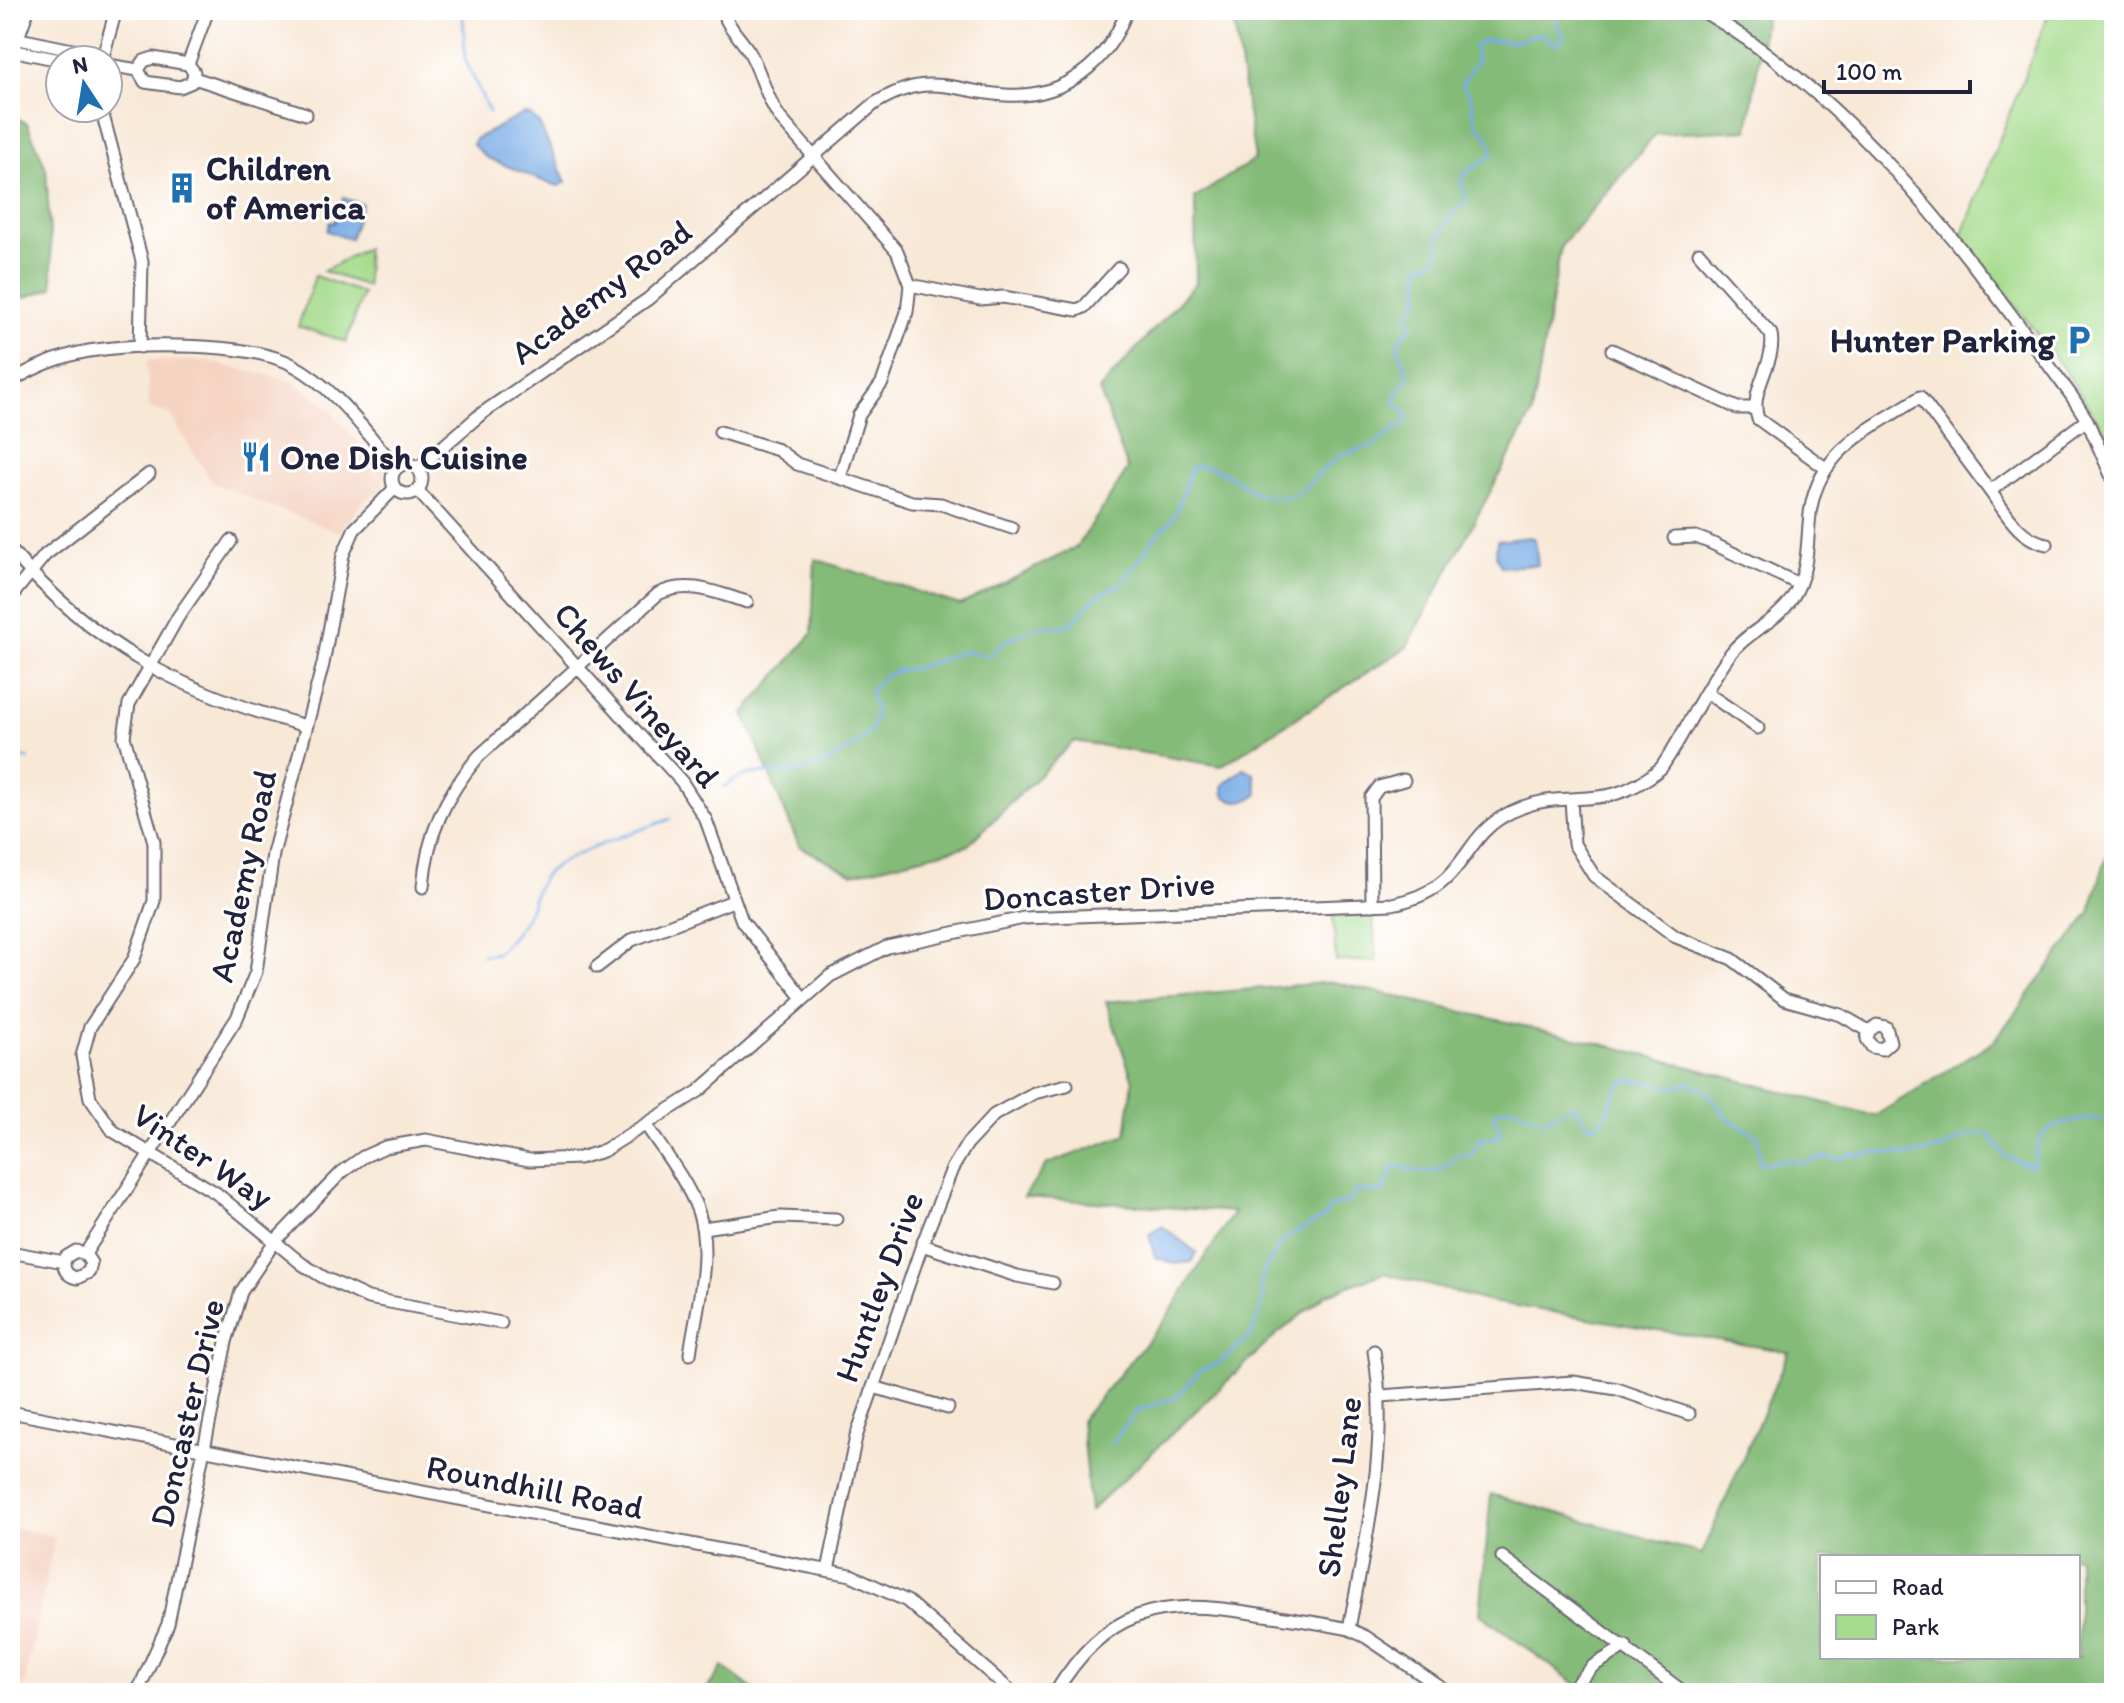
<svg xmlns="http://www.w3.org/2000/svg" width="2124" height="1703" font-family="Itim,sans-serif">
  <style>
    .built { fill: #f5d3c1 }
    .green { fill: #a5db8c; stroke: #647e64; stroke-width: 2 }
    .forest { fill: #84bb78; stroke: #536e5a; stroke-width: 2; fill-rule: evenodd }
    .water { fill: #79ace6; stroke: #4e6790; stroke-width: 2 }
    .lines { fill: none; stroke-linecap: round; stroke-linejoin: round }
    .stream { stroke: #79ace6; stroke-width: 3 }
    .minor-casing { stroke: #6d6771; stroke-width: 15 }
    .minor { stroke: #fff; stroke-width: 11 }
    .labels { text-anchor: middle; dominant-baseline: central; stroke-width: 6; stroke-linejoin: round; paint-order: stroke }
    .poi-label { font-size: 34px; font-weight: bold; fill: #22223b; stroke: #fff; text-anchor: start }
    .street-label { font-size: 34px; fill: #22223b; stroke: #fff }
  </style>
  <rect width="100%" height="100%" fill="#fff"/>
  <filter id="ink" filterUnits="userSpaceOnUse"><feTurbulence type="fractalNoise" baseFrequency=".0125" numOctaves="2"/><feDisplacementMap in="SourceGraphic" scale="16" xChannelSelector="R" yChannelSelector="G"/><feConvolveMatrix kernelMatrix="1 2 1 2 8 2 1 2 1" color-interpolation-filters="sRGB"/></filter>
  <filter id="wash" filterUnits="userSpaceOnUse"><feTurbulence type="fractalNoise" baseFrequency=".006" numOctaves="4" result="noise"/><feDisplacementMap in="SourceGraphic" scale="32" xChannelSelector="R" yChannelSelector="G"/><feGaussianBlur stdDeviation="1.8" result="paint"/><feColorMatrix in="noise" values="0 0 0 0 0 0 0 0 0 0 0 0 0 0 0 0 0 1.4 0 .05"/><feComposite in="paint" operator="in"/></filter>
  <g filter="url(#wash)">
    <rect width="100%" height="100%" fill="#f8e8d6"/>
    <!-- built -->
    <g class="built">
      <path d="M 147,360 L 207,361 L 291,381 L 319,399 L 385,471 L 383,488 L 362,502 L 340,533 L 212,483 L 170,414 L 149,408 Z"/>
      <path d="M 10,1527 L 55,1537 L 25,1682 L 18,1693 L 10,1693 Z"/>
    </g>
    <!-- green -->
    <g class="green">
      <path d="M 2050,10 L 2114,10 L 2114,446 L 2066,372 L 1962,236 Z"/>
      <path d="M 366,248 L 367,286 L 323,271 Z"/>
      <path d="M 315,276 L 363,293 L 346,342 L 298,326 Z"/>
      <path d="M 1333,916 L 1373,916 L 1376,961 L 1336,961 Z"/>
    </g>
    <!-- forest -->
    <g class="forest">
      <path d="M 1232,10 L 1766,10 L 1748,130 L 1656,134 L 1561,246 L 1532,414 L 1407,647 L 1221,766 L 1074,741 L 967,846 L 853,874 L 799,846 L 744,713 L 812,634 L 815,559 L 960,605 L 1077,547 L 1128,469 L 1099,390 L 1196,283 L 1195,198 L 1255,159 Z"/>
      <path d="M 10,115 L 27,123 L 46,168 L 53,288 L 10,302 Z"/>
      <path d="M 2114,831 L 2114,1693 L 1588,1693 L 1480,1614 L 1491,1494 L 1702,1554 L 1789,1352 L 1486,1301 L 1384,1273 L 1327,1294 L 1276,1335 L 1090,1511 L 1081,1420 L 1165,1320 L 1234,1212 L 1024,1197 L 1047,1164 L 1126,1135 L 1133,1081 L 1106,1002 L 1333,982 L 1615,1047 L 1875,1116 L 1995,1040 L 2090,912 ZM 1822,1557 L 2078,1557 L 2078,1657 L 1822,1657 Z"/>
      <path d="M 723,1667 L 758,1693 L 704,1693 Z"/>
    </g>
    <!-- water -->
    <g class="water">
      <path d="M 523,114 L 530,115 L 539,123 L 566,182 L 559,186 L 548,183 L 487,158 L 473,145 L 475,139 Z"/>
      <path d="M 343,198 L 362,204 L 350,239 L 327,231 L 330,222 L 334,223 Z"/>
      <path d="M 1529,537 L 1535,539 L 1538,565 L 1501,567 L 1496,555 L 1497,541 Z"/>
      <path d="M 1244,768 L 1254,773 L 1258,794 C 1249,802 1233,804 1224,795 L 1223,785 Z"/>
      <path d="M 1162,1226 L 1196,1252 L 1192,1262 L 1175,1264 L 1155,1257 L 1149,1235 Z"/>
    </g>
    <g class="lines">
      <!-- stream -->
      <g class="stream">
        <path d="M 463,10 L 465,59 L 489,112"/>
        <path d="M 10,755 L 28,759"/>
        <path d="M 724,787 C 753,764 770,778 802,771 C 823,765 867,745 874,723 C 878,713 873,702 870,692 L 884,676 L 899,670 L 917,668 L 965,651 L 989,657 L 1003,642 L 1014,637 L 1042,626 L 1064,626 L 1073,622 L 1097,596 L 1123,583 L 1152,541 L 1175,516 L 1191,468 C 1220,456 1246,498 1276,498 C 1307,498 1317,469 1341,455 C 1350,451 1362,450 1371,446 C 1384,441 1392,428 1406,423 L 1407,414 L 1394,400 L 1408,376 C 1403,348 1386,349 1412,327 L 1408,315 L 1420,295 L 1419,265 L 1433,262 L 1439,255 C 1437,232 1450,214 1467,201 L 1461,182 L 1464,175 L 1492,155 L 1489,139 L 1476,123 L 1471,98 L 1462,84 L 1477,61 L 1474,47 L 1485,40 L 1515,42 L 1540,33 L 1552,43 L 1558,44 L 1563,36 L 1557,24 L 1556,10"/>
        <path d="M 483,955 L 497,953 C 504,947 524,923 527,915 C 534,901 535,886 545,875 C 560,856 643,829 670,819"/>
        <path d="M 1112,1444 L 1137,1410 L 1177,1397 L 1201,1370 L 1219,1363 L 1251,1335 L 1262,1308 L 1262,1275 L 1279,1246 L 1284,1239 L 1324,1217 L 1331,1206 L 1349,1202 L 1355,1191 L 1382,1192 L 1395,1165 C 1420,1173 1437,1179 1456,1156 L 1471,1155 L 1480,1139 L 1497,1138 L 1501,1134 L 1493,1115 C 1515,1097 1524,1117 1544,1120 L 1573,1105 L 1589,1125 L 1596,1125 C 1614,1111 1609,1094 1622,1084 C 1637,1074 1655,1087 1671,1087 C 1677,1088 1683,1085 1689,1083 L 1706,1091 L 1728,1119 L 1758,1136 L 1760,1164 L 1790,1160 L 1802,1163 L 1824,1157 L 1841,1159 L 1852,1153 L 1856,1156 L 1879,1152 L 1913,1155 L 1944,1148 L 1964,1136 L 1988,1133 L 2006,1157 L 2032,1166 C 2037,1158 2035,1150 2039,1141 C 2048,1118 2094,1118 2114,1119"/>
        <path d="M 2113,1693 L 2114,1661"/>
      </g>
    </g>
  </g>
  <g filter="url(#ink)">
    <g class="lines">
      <!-- minor casing -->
      <g class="minor-casing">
        <g id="minor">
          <path d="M 722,10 C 728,28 741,38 750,53 C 762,75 766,98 780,118 L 897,251 L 910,285 L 907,312 L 882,383 L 859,415 L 840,477"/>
          <path d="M 1701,10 C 1862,104 1962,249 2071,395 L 2087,420 L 2114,482"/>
          <path d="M 10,37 L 82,52 L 95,60"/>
          <path d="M 16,43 L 28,10"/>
          <path d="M 10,50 L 60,60"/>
          <path d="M 153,58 L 188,64 L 194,72 L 192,82 L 180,87 L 145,82 L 138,70 L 144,61 Z"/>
          <path d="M 102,60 L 116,10"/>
          <path d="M 188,64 L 208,10"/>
          <path d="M 108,65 L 138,70"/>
          <path d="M 194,78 L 306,114"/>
          <path d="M 101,108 L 142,261 L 140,347"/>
          <path d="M 1699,253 L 1771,334 C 1777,363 1748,390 1758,419 L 1824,467"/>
          <path d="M 910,285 L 980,299 L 1003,297 L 1077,310 L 1084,307 L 1119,268"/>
          <path d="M 1612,350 L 1737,408 L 1754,408"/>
          <path d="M 10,382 C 34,367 61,356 89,351 C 139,343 250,342 293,365 C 336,388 366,433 397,468"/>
          <path d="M 720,432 L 778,450 L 797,464 L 912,502 L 941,504 L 1012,528"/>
          <circle cx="407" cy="479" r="15"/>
          <path d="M 418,468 L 481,414 L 648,299 L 874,104 C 929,70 950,91 1005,95 C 1064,99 1108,63 1127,10"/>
          <path d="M 417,490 L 682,782 L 706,820 L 742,921 L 803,998"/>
          <path d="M 1990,491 C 2006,513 2019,539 2047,544"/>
          <path d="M 1674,538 L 1696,537 L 1709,542 L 1799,584"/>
          <path d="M 231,541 L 178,617 L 129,704 L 124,737 L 154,842 L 154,901 L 134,959 L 90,1027 L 82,1056 L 90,1098 L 113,1131 L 216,1193 L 302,1264 L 323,1277 L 368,1298 L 501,1323"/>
          <path d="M 10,549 C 94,647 183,693 306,726"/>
          <path d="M 10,598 L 45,555 L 149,474"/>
          <path d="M 1707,693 L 1758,728"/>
          <path d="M 1571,800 L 1574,844 L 1594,876 L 1676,937 L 1732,959 L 1784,999 L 1841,1015 L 1869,1031 L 1867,1039 L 1872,1047 L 1882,1049 L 1890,1042 L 1886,1027 L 1877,1025 L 1869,1031"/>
          <path d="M 423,887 C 427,834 445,796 479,756 L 658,594 C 688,579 717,593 747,602"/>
          <path d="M 1372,905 L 1371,798 L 1379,787 L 1404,780"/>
          <path d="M 597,967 L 632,940 L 733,901"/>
          <path d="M 646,1125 C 664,1152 687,1181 698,1211 C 713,1255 696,1310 690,1354"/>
          <path d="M 703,1228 L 780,1217 L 836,1219"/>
          <path d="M 922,1245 L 1017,1276 L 1053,1283"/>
          <path d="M 10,1252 L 64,1262"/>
          <path d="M 85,1254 L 91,1263 L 89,1272 L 77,1278 C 66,1276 61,1267 66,1257 L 76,1251 L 85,1254 L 237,1018 L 256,972 L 273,854 L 323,664 L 343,555 L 354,530 L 395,488"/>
          <path d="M 873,1387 L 948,1408"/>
          <path d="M 1381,1396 L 1573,1382 L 1617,1389 L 1689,1414"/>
          <path d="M 10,1412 L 851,1575 L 907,1601 L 1013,1693"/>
          <path d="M 1502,1557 L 1685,1693"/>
          <path d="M 828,1570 L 856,1437 L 922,1245 L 952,1169 L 967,1144 L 994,1115 L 1034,1093 L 1067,1085"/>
          <path d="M 1349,1629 C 1366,1537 1390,1445 1374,1351"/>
          <path d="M 137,1693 L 168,1624 L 226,1342 L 241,1292 L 275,1241 L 342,1172 L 363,1157 L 385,1147 L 426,1140 L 529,1160 L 579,1158 L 603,1151 L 699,1091 L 830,976 L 887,947 L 1024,918 L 1392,904 C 1470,889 1457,838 1511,812 C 1569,784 1602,818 1661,768 C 1687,731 1704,688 1731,653 C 1748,631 1775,623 1791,600 C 1807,576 1807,552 1809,524 C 1813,452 1866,432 1920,397 L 1990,491 L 2087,420"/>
          <path d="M 1055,1693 C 1106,1609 1159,1598 1252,1613 C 1284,1618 1317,1622 1349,1629 L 1366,1637 L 1449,1693"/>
          <path d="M 1568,1693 L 1593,1666 L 1626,1646"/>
        </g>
      </g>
      <!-- minor -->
      <use href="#minor" class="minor"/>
    </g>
  </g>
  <!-- icons -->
  <defs>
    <g id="building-bare" transform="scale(2.4)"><path d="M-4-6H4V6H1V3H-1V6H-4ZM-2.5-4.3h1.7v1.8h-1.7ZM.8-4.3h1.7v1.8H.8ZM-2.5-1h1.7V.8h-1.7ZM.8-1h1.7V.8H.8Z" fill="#1f6fb2" stroke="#fff" stroke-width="2.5" paint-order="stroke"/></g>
    <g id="parking-bare" transform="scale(2.4)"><path d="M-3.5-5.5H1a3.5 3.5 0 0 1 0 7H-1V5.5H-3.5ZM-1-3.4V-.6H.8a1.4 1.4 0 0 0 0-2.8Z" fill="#1f6fb2" stroke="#fff" stroke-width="2.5" paint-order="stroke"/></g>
    <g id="restaurant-bare" transform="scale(2.4)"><path d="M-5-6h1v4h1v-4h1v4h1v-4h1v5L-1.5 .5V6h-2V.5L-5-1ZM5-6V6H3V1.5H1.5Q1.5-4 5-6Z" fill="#1f6fb2" stroke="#fff" stroke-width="2.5" paint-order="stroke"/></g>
  </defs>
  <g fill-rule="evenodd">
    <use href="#building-bare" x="182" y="188"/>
    <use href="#parking-bare" x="2079" y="340"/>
    <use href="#restaurant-bare" x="256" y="457"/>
  </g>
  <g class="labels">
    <!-- poi labels -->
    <g class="poi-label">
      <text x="206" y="168">Children<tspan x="206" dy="39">of America</tspan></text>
      <text x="2055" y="340" text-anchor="end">Hunter Parking</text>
      <text x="280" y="457">One Dish Cuisine</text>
    </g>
    <!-- street labels -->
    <g class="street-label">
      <text transform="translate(601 292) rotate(-37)">Academy Road</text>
      <text transform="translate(637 695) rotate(49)">Chews Vineyard</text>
      <text transform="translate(243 876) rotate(-78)">Academy Road</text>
      <text transform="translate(1099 891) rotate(-4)">Doncaster Drive</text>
      <text transform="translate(203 1156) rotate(34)">Vinter Way</text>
      <text transform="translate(879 1287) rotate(-70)">Huntley Drive</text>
      <text transform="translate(187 1413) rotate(-77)">Doncaster Drive</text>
      <text transform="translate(535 1487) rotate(11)">Roundhill Road</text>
      <text transform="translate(1339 1487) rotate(-83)">Shelley Lane</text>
    </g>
  </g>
  <!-- margin -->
  <rect width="2124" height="1703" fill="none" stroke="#fff" stroke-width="40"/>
  <!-- legend -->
  <rect x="1820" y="1555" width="260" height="104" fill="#ffffff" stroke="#a7a7b1" stroke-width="2"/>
  <rect x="1836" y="1581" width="40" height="12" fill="#ffffff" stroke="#a7a7b1" stroke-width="2"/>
  <text x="1892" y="1595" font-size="24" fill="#22223b">Road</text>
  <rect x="1836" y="1615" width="40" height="24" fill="#a5db8c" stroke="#a7a7b1" stroke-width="2"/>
  <text x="1892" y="1635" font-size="24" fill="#22223b">Park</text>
  <!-- north arrow -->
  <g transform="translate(84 84) rotate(348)"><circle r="38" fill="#ffffff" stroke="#a7a7b1" stroke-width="2"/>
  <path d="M0-6L14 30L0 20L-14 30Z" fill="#1f6fb2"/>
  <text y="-12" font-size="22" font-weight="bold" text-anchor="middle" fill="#22223b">N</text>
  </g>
  <!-- scale -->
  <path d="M1824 80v12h146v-12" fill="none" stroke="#22223b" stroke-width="4"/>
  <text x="1836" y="80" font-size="24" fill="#22223b" stroke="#ffffff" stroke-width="6" paint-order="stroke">100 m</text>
</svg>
